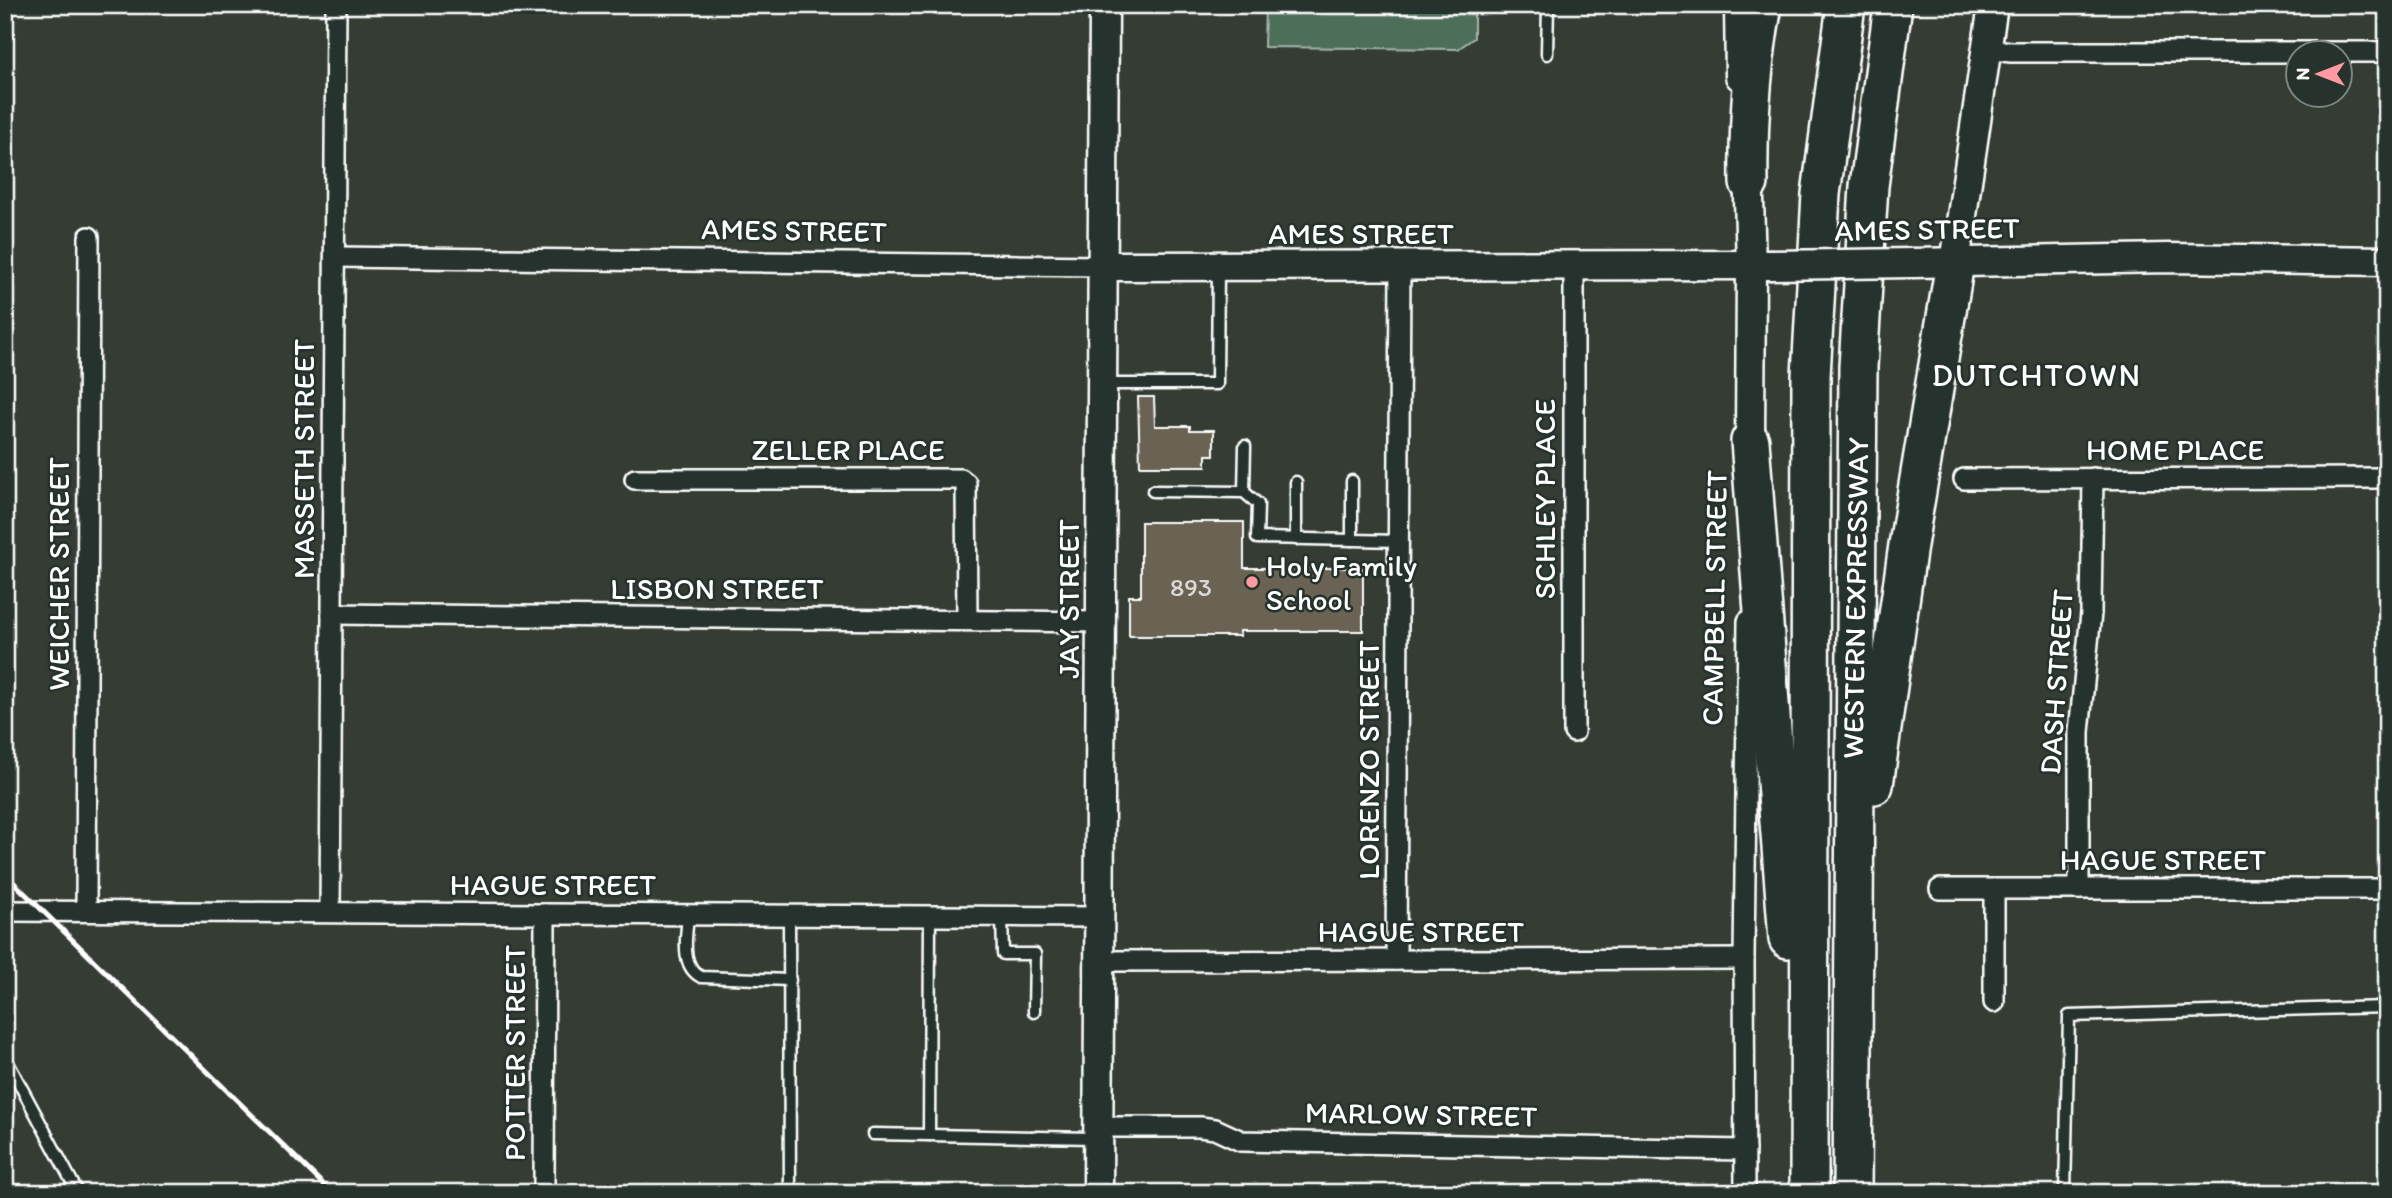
<svg xmlns="http://www.w3.org/2000/svg" width="2392" height="1198" font-family="Itim,sans-serif">
  <style>
    .green { fill: #4e6e58; stroke: #a6b6ac; stroke-width: 2 }
    .building { fill: #6a6252; stroke: #fff; stroke-width: 2 }
    .lines { fill: none; stroke-linecap: round; stroke-linejoin: round }
    .lane-casing { stroke: #fff; stroke-width: 15 }
    .street-casing { stroke: #fff; stroke-width: 24 }
    .secondary-casing { stroke: #fff; stroke-width: 33 }
    .highway-casing { stroke: #fff; stroke-width: 42 }
    .lane { stroke: #26332d; stroke-width: 10 }
    .street { stroke: #26332d; stroke-width: 19 }
    .secondary { stroke: #26332d; stroke-width: 28 }
    .highway { stroke: #26332d; stroke-width: 37 }
    .rail { stroke: #fff; stroke-width: 5 }
    .secondary-bridge-casing { stroke: #fff; stroke-width: 33; stroke-linecap: butt }
    .secondary-bridge { stroke: #26332d; stroke-width: 28 }
    .poi-dot { fill: #ff9aa2; stroke: #26332d; stroke-width: 2.5 }
    .labels { text-anchor: middle; dominant-baseline: central; stroke-width: 5; stroke-linejoin: round; paint-order: stroke }
    .number-label { font-size: 26px; fill: #dad8d4 }
    .street-label { font-size: 30px; fill: #fff; stroke: #26332d }
    .poi-label { font-size: 30px; fill: #fff; stroke: #26332d; text-anchor: start }
    .neighbourhood-label { font-size: 32px; letter-spacing: 2px; fill: #fff; stroke: #26332d }
  </style>
  <rect width="100%" height="100%" fill="#343c34"/>
  <filter id="ink" filterUnits="userSpaceOnUse"><feTurbulence type="fractalNoise" baseFrequency=".0143" numOctaves="2"/><feDisplacementMap in="SourceGraphic" scale="14" xChannelSelector="R" yChannelSelector="G"/><feConvolveMatrix kernelMatrix="1 2 1 2 8 2 1 2 1" color-interpolation-filters="sRGB"/></filter>
  <g filter="url(#ink)">
    <!-- green -->
    <path class="green" d="M 1265,5 L 1474,5 L 1474,38 L 1458,49 L 1264,47 Z"/>
    <!-- building -->
    <g class="building">
      <path d="M 1138,397 L 1154,397 L 1155,426 L 1190,426 L 1190,430 L 1214,430 L 1214,455 L 1206,455 L 1206,466 L 1140,466 Z"/>
      <path d="M 1141,522 L 1244,522 L 1244,568 L 1363,568 L 1363,631 L 1240,631 L 1240,636 L 1129,636 L 1129,596 L 1141,596 Z"/>
    </g>
    <g class="lines">
      <!-- lane casing -->
      <g class="lane-casing">
        <g id="lane">
          <path d="M 1547,54 L 1548,5"/>
          <path d="M 1104,384 L 1217,384 L 1218,267"/>
          <path d="M 1352,481 L 1352,540"/>
          <path d="M 1153,491 L 1244,492 L 1258,504 L 1257,538 L 1399,541"/>
          <path d="M 1244,492 L 1245,446"/>
          <path d="M 1296,539 L 1296,482"/>
          <path d="M 688,914 C 687,935 679,965 701,977 L 790,980"/>
          <path d="M 789,915 L 790,1193"/>
          <path d="M 1002,916 L 1003,954 L 1035,954 L 1034,1012"/>
          <path d="M 5,1057 L 78,1193"/>
          <path d="M 873,1134 L 1095,1138"/>
          <path d="M 929,1135 L 930,916"/>
          <path d="M 2065,1193 L 2069,1016 L 2387,1007"/>
        </g>
      </g>
      <!-- street casing -->
      <g class="street-casing">
        <g id="street">
          <path d="M 1986,49 L 2011,52 L 2387,52"/>
          <path d="M 335,257 L 1103,266"/>
          <path d="M 1574,266 L 1574,732"/>
          <path d="M 635,479 L 961,479 L 966,483 L 967,620"/>
          <path d="M 1964,479 L 2387,478"/>
          <path d="M 332,614 L 1101,622"/>
          <path d="M 1940,889 L 2387,889"/>
          <path d="M 1994,889 L 1994,1002"/>
          <path d="M 2079,889 L 2079,732 L 2091,613 L 2093,478"/>
          <path d="M 5,911 L 1100,917"/>
          <path d="M 86,911 L 89,237"/>
          <path d="M 330,912 L 336,5"/>
          <path d="M 1396,960 L 1400,266"/>
          <path d="M 1100,961 L 1744,959"/>
          <path d="M 1099,1127 L 1200,1127 L 1215,1129 L 1241,1141 L 1745,1150"/>
          <path d="M 544,1193 L 545,914"/>
          <path d="M 1745,1193 L 1744,959 L 1748,621"/>
        </g>
      </g>
      <!-- secondary casing -->
      <g class="secondary-casing">
        <g id="secondary">
          <path d="M 1739,5 L 1740,76"/>
          <path d="M 1748,165 L 1751,265 L 1750,441"/>
          <path d="M 1913,263 L 2168,258 L 2387,261"/>
          <path d="M 1955,263 L 1993,5"/>
          <path d="M 1103,266 L 1769,265"/>
          <path d="M 1098,1193 L 1104,5"/>
        </g>
      </g>
      <!-- highway casing -->
      <g class="highway-casing">
        <g id="highway">
          <path d="M 1749,183 C 1748,122 1752,64 1763,5"/>
          <path d="M 1750,441 L 1788,939"/>
          <path d="M 1874,785 L 1908,545 L 1955,263"/>
          <path d="M 1809,1193 L 1811,376 L 1821,194 L 1846,5"/>
          <path d="M 1852,1193 L 1858,367 L 1869,186 L 1893,5"/>
        </g>
      </g>
      <!-- lane -->
      <use href="#lane" class="lane"/>
      <!-- street -->
      <use href="#street" class="street"/>
      <!-- secondary -->
      <use href="#secondary" class="secondary"/>
      <!-- highway -->
      <use href="#highway" class="highway"/>
      <!-- rail -->
      <path class="rail" d="M 5,874 L 332,1193"/>
      <!-- secondary-bridge casing -->
      <g class="secondary-bridge-casing">
        <path id="secondary-bridge" d="M 1769,265 L 1913,263"/>
      </g>
      <!-- secondary-bridge -->
      <use href="#secondary-bridge" class="secondary-bridge"/>
    </g>
  </g>
  <!-- markers -->
  <circle class="poi-dot" cx="1252" cy="582" r="7"/>
  <g class="labels">
    <!-- number labels -->
    <g class="number-label">
      <text x="1191" y="587">893</text>
    </g>
    <!-- street labels -->
    <g class="street-label">
      <text transform="translate(1927 229) rotate(-1)">AMES STREET</text>
      <text transform="translate(794 230) rotate(1)">AMES STREET</text>
      <text x="1361" y="233">AMES STREET</text>
      <text x="848" y="449">ZELLER PLACE</text>
      <text x="2175" y="449">HOME PLACE</text>
      <text transform="translate(303 459) rotate(-90)">MASSETH STREET</text>
      <text transform="translate(1544 499) rotate(-90)">SCHLEY PLACE</text>
      <text transform="translate(58 574) rotate(-90)">WEICHER STREET</text>
      <text x="717" y="588">LISBON STREET</text>
      <text transform="translate(1714 598) rotate(-89)">CAMPBELL STREET</text>
      <text transform="translate(1855 598) rotate(-89)">WESTERN EXPRESSWAY</text>
      <text transform="translate(1068 599) rotate(-90)">JAY STREET</text>
      <text transform="translate(2056 682) rotate(-86)">DASH STREET</text>
      <text transform="translate(1368 760) rotate(-90)">LORENZO STREET</text>
      <text x="2163" y="859">HAGUE STREET</text>
      <text x="553" y="884">HAGUE STREET</text>
      <text x="1421" y="931">HAGUE STREET</text>
      <text transform="translate(514 1053) rotate(-90)">POTTER STREET</text>
      <text transform="translate(1421 1114) rotate(1)">MARLOW STREET</text>
    </g>
    <!-- poi labels -->
    <g class="poi-label">
      <text x="1266" y="565">Holy Family<tspan x="1266" dy="34">School</tspan></text>
    </g>
    <!-- neighbourhood labels -->
    <g class="neighbourhood-label">
      <text x="2037" y="375">DUTCHTOWN</text>
    </g>
  </g>
  <!-- margin -->
  <rect width="2392" height="1198" fill="none" stroke="#26332d" stroke-width="28"/>
  <rect x="14" y="14" width="2364" height="1170" fill="none" stroke="#fff" stroke-width="2.5" filter="url(#ink)"/>
  <!-- north arrow -->
  <g transform="translate(2319 74) rotate(270)"><circle r="33" fill="#26332d" stroke="#7d8581" stroke-width="2"/>
  <path d="M0-5L12 26L0 18L-12 26Z" fill="#ff9aa2"/>
  <text y="-10" font-size="19" font-weight="bold" text-anchor="middle" fill="#ffffff">N</text>
  </g>
</svg>
